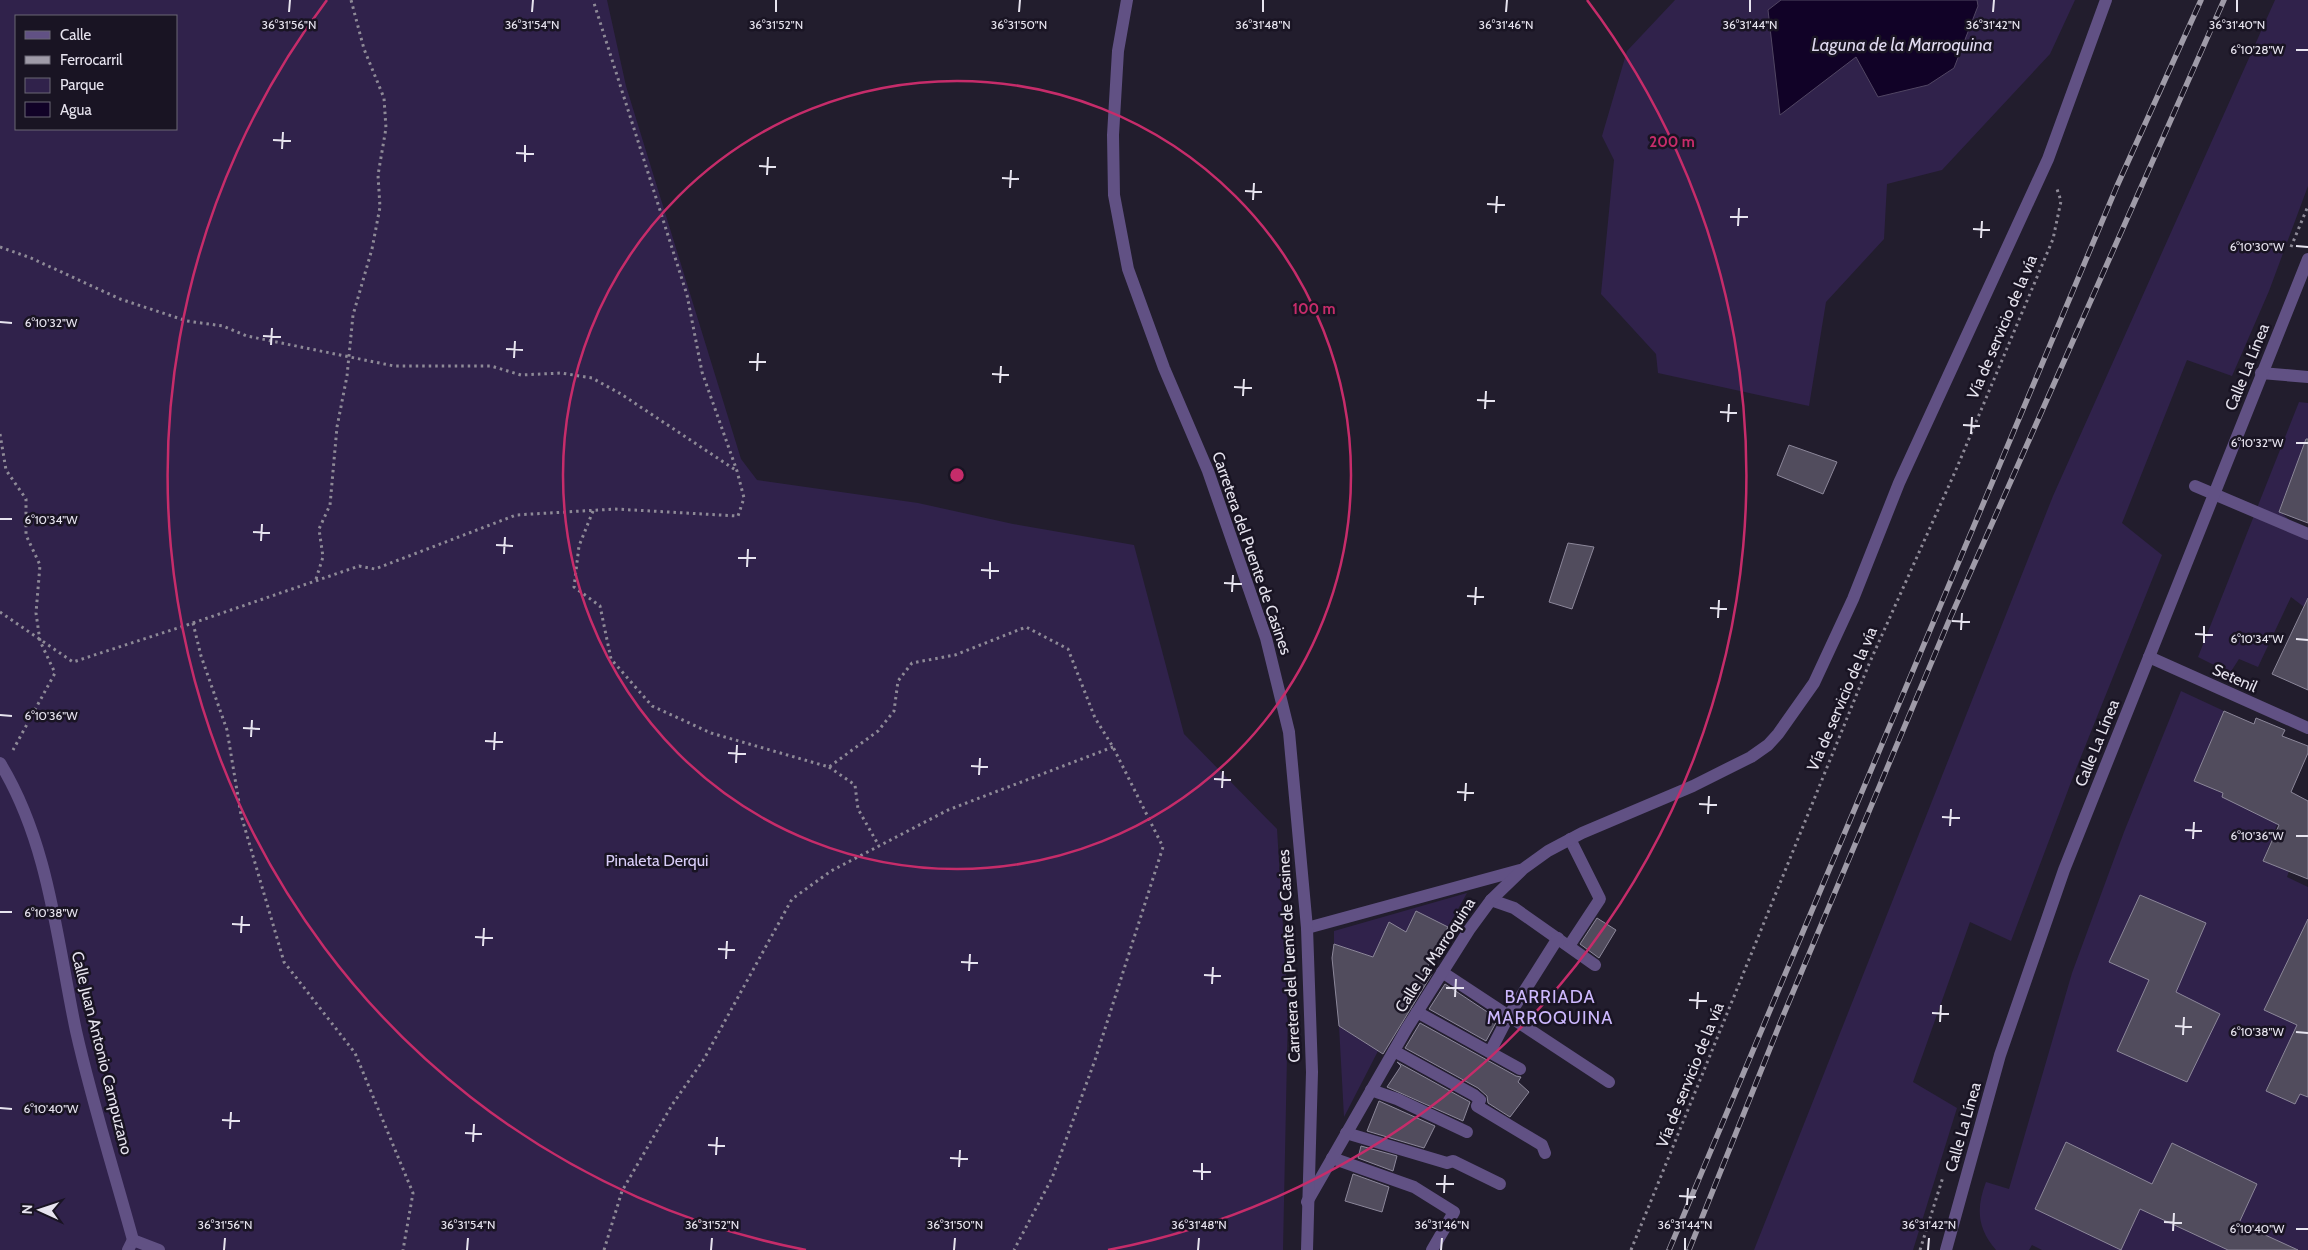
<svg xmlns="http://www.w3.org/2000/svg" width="2308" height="1250" font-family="Cabin,sans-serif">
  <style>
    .green { fill: #30224b; fill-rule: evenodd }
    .water { fill: #110227; stroke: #514663 }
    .building { fill: #514c5d; stroke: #8c879a }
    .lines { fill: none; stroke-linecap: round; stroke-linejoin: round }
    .path { stroke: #8e8a97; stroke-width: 3; stroke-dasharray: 2.5 4; stroke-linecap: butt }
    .service { stroke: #615184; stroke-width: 12 }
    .pedestrian { stroke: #615184; stroke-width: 12 }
    .minor { stroke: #615184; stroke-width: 12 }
    .tertiary { stroke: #615184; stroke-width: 12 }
    .rail-casing { stroke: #9f9ba8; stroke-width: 5.5 }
    .rail { stroke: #191423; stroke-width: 4; stroke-dasharray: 11; stroke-linecap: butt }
    .ticks { fill: none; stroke: #e7e4ef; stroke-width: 2 }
    .ring { fill: none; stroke: #c62c6a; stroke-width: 2.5 }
    .labels { text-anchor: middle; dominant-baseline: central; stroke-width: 5; stroke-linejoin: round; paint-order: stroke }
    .street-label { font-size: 16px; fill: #e7e4ef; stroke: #191423 }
    .park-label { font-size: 16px; fill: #d9cdf8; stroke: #191423 }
    .water-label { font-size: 18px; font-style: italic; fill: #dfd9ef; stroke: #191423 }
    .neighbourhood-label { font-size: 18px; letter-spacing: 1px; fill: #cdb8fe; stroke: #191423 }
    .ticks-label { font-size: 12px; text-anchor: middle; fill: #e7e4ef; stroke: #191423; stroke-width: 5; stroke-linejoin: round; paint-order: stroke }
    .centre { fill: #c62c6a; stroke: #191423; stroke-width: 2.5 }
    .ring-label { font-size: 15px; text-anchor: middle; font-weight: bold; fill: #c62c6a; stroke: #191423; stroke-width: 5; stroke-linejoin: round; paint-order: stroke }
  </style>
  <rect width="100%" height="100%" fill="#221d2d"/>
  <!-- green -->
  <g class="green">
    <path d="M 0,0 L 607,0 L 626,86 L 741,459 L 757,480 L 918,503 L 1013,524 L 1134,545 L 1184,734 L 1277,829 L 1288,1008 L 1283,1250 L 0,1250 ZM 16,16 L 176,16 L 176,129 L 16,129 Z"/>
    <path d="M 1675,0 L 2075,0 L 2050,54 L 1942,170 L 1887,184 L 1884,239 L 1826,302 L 1809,406 L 1658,373 L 1656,354 L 1601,294 L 1614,160 L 1602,136 L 1627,51 Z"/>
    <path d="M 2275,0 L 2308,0 L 2308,186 L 2269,291 L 2232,376 L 2187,360 L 2122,523 L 2162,555 L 2076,769 L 2011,941 L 1970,922 L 1913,1082 L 1957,1108 L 1913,1250 L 1754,1250 L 2053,496 Z"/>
    <path d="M 2299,402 L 2308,403 L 2308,443 L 2305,442 L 2279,511 L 2308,536 L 2308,610 L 2291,597 L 2258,667 L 2239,659 L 2230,673 L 2198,657 Z"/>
    <path d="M 2181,691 L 2224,711 L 2195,781 L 2223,793 L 2222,797 L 2247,809 L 2280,817 L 2263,861 L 2289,871 L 2287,877 L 2308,887 L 2308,946 L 2297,941 L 2265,1010 L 2297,1025 L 2266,1090 L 2295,1104 L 2300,1094 L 2308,1097 L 2308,1250 L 2042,1250 L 2032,1245 L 2029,1250 L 1996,1250 C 1977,1228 1976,1208 1986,1182 L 2009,1189 L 2072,973 L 2124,832 Z"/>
    <path d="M 1467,893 L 1448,927 L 1416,911 L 1406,932 L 1389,923 L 1373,957 L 1334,944 L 1334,931 Z"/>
    <path d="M 1339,1026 L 1378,1051 L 1344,1117 Z"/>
  </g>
  <!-- water -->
  <path class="water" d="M 1781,0 L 1977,0 L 1978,6 L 1954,68 L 1928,85 L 1878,97 L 1856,57 L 1780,115 L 1768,10 Z"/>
  <!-- building -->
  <g class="building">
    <path d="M 2306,439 L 2308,439 L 2308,523 L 2279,512 Z"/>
    <path d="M 1789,445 L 1837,462 L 1823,494 L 1777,475 Z"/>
    <path d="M 1568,543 L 1594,547 L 1572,609 L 1549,602 Z"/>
    <path d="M 2308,598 L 2308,690 L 2272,674 Z"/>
    <path d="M 2224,711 L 2254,724 L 2256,718 L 2285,730 L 2282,736 L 2308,746 L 2308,753 L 2291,792 L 2308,801 L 2308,879 L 2263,861 L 2279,825 L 2222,797 L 2223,793 L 2194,781 Z"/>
    <path d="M 2140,895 L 2206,923 L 2176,992 L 2220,1014 L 2187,1082 L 2117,1051 L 2149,980 L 2109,962 Z"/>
    <path d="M 1416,911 L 1448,927 L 1426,970 L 1432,974 L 1383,1054 L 1339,1026 L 1332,958 L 1334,944 L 1373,957 L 1389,922 L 1406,932 Z"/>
    <path d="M 1597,918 L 1616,930 L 1599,958 L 1580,944 Z"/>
    <path d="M 2308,919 L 2308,1097 L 2300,1094 L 2295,1104 L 2266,1091 L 2297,1025 L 2264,1010 Z"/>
    <path d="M 1445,984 L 1498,1019 L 1486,1041 L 1429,1009 Z"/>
    <path d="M 1420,1023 L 1516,1076 L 1521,1077 L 1518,1082 L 1529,1092 L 1510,1117 L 1488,1103 L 1487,1096 L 1478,1088 L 1405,1048 Z"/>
    <path d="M 1397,1062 L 1470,1102 L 1463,1121 L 1387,1087 L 1401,1066 Z"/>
    <path d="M 1379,1101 L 1435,1126 L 1424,1148 L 1367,1131 Z"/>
    <path d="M 2066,1142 L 2152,1184 L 2172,1143 L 2257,1184 L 2239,1223 L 2298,1250 L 2228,1250 L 2140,1209 L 2121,1250 L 2035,1209 Z"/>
    <path d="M 1361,1146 L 1397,1156 L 1393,1171 L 1358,1158 Z"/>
    <path d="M 1353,1174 L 1389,1187 L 1382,1212 L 1345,1201 Z"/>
  </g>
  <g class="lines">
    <!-- path -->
    <g class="path">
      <path d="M 0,247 L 31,258 L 120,299 L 187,321 L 223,326 L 247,336 L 394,366 L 491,366 L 521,375 L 561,373 L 592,378 L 621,394 L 737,471"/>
      <path d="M 2291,247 L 2308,206"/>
      <path d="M 0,434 L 6,470 L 26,499 L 26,535 L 40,565 L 36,613 L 40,641 L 55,673 L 13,750"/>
      <path d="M 593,511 L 579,546 L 574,587 L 600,606 L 611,659 L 652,706 L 711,733 L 829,767 L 878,731 L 894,711 L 898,681 L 912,663 L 955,655 L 1026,627 L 1068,649 L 1095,718 L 1113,747 L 1163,847 L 1095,1060 L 1052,1178 L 1014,1250"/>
      <path d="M 316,579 L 323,557 L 319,529 L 330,505 L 337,427 L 347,376 L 353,315 L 372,249 L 380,207 L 378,175 L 386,128 L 384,98 L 364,49 L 351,0"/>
      <path d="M 0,612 L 73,662 L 193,623 L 201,656 L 227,730 L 241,815 L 284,962 L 355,1053 L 413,1193 L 403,1250"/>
      <path d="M 193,623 L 359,566 L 375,569 L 516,515 L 615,509 L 738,516 L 744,498 L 737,471 L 702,372 L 687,295 L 593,0"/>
      <path d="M 829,767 L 855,785 L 858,809 L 879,846"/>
      <path d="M 604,1250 L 622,1191 L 672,1105 L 704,1059 L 792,899 L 831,871 L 948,810 L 1113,747"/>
      <path d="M 1631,1250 L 1869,664 L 1955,472 L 2053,239 L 2061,201 L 2057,189"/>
      <path d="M 1920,1250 L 1943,1177"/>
    </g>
    <!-- service -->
    <g class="service">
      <path d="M 1491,900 L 1514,908 L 1595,965"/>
      <path d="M 1569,946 L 1600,899 L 1570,839"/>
      <path d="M 1442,972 L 1609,1082"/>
      <path d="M 1417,1012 L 1520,1069"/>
      <path d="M 1394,1051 L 1474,1095 L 1480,1100 L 1477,1106 L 1542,1145 L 1545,1153"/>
      <path d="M 1490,1052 L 1508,1017 L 1558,938"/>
      <path d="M 1371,1090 L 1397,1099 L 1467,1132"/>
      <path d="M 1346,1133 L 1447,1163 L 1453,1161 L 1500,1184"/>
      <path d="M 1332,1158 L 1414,1187 L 1454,1212 L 1432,1250"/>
    </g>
    <!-- pedestrian -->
    <path class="pedestrian" d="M 2195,486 L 2308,534"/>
    <!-- minor -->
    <g class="minor">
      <path d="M 2261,373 L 2308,377"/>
      <path d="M 2149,657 L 2308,728"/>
      <path d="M 1307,928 L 1520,870"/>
      <path d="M 1307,1202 L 1407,1028 L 1469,930 L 1491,900 L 1523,869 L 1548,851 L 1582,833 L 1693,786 L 1751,757 L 1768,745 L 1778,734 L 1814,683 L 1853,599 L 1899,483 L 2048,159 L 2106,0"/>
      <path d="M 128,1250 L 133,1240 L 159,1250"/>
    </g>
    <!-- tertiary -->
    <g class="tertiary">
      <path d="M 1127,0 L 1118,51 L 1113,135 L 1114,195 L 1128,269 L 1164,368 L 1208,471 L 1266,638 L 1289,732 L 1307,928 L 1312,1072 L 1307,1250"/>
      <path d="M 0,763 C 49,843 57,941 76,1031 C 92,1102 114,1171 133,1240"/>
      <path d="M 1946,1250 L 2000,1055 L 2064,870 L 2308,259"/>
    </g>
    <!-- rail casing -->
    <g class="rail-casing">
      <g id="rail">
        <path d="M 1669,1250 L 2117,186 L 2201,0"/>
        <path d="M 1689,1250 L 1783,1016 L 1948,623 L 2224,0"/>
      </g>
    </g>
    <!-- rail -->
    <use href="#rail" class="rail"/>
  </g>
  <!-- ticks -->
  <path class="ticks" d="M 289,12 L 290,0M 532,12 L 533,0M 776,12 L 776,0M 1019,12 L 1020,0M 1263,12 L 1263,0M 1506,12 L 1507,0M 1750,12 L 1750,0M 1993,12 L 1994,0M 2237,12 L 2237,0M 2296,50 L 2308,50M 273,140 L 291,141M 282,149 L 283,132M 516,153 L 534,154M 525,162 L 525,145M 759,166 L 776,167M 767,175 L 768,157M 1002,178 L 1019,179M 1010,188 L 1011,170M 1245,191 L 1262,192M 1253,200 L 1254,183M 1487,204 L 1505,205M 1496,213 L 1497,196M 1730,217 L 1748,217M 1738,226 L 1739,208M 1973,229 L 1990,230M 1981,238 L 1982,221M 2296,246 L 2308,247M 0,322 L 12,323M 263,336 L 281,337M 271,345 L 272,328M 506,349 L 523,350M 514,358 L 515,341M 749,362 L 766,362M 757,371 L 758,353M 992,374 L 1009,375M 1000,383 L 1001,366M 1234,387 L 1252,388M 1243,396 L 1244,379M 1477,400 L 1495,401M 1485,409 L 1486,391M 1720,412 L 1737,413M 1728,422 L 1729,404M 1963,425 L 1980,426M 1971,434 L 1972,417M 2296,443 L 2308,443M 0,519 L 12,519M 253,532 L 270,533M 261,541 L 262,524M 496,545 L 513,546M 504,554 L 505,537M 738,558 L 756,558M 747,567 L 748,549M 981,570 L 999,571M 990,579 L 990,562M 1224,583 L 1242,584M 1232,592 L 1233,575M 1467,596 L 1484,597M 1475,605 L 1476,587M 1710,608 L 1727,609M 1718,618 L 1719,600M 1952,621 L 1970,622M 1961,630 L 1962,613M 2195,634 L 2213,635M 2296,639 L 2308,640M 2204,643 L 2204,626M 0,715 L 12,716M 243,728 L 260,729M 251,737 L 252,720M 485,741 L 503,742M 494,750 L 495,732M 728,753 L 746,754M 736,763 L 737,745M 971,766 L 988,767M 979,775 L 980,758M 1214,779 L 1231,780M 1222,788 L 1223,771M 1457,792 L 1474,793M 1465,801 L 1466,783M 1699,804 L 1717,805M 1708,814 L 1709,796M 1942,817 L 1960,818M 1950,826 L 1951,809M 2185,830 L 2202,831M 2296,836 L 2308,836M 2193,839 L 2194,822M 0,912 L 12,912M 232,924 L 250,925M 241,933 L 242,916M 475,937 L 493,938M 483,946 L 484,928M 718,949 L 735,950M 726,959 L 727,941M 961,962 L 978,963M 969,971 L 970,954M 1204,975 L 1221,976M 1212,984 L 1213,967M 1446,988 L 1464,988M 1455,997 L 1456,979M 1689,1000 L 1707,1001M 1697,1009 L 1698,992M 1932,1013 L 1949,1014M 1940,1022 L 1941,1005M 2175,1026 L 2192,1027M 2296,1032 L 2308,1033M 2183,1035 L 2184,1017M 0,1108 L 12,1109M 222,1120 L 240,1121M 230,1129 L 231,1112M 465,1133 L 482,1134M 473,1142 L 474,1124M 708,1145 L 725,1146M 716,1155 L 717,1137M 950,1158 L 968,1159M 959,1167 L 960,1150M 1193,1171 L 1211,1172M 1202,1180 L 1202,1163M 1436,1184 L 1454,1184M 1444,1193 L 1445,1175M 1679,1196 L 1696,1197M 1687,1205 L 1688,1188M 2164,1222 L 2182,1223M 2296,1229 L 2308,1229M 2173,1231 L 2174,1213M 224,1250 L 225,1238M 467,1250 L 468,1238M 711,1250 L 712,1238M 954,1250 L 955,1238M 1198,1250 L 1199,1238M 1441,1250 L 1442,1238M 1685,1250 L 1685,1238M 1928,1250 L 1929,1238"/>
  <!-- distance rings -->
  <g class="ring">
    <circle cx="957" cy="475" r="394"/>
    <path d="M806 1250A789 789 0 0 1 327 0M1587 0A789 789 0 0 1 1108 1250"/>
  </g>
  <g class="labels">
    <!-- street labels -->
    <g class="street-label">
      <text transform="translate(2002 327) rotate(-67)">Vía de servicio de la vía</text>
      <text transform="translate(2247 367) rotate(-68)">Calle La Línea</text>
      <text transform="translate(1252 553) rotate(71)">Carretera del Puente de Casines</text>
      <text transform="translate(2235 678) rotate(24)">Setenil</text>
      <text transform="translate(1842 699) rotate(-67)">Vía de servicio de la vía</text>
      <text transform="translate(2097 743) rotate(-68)">Calle La Línea</text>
      <text transform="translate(1435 955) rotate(-57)">Calle La Marroquina</text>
      <text transform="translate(1289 956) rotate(-93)">Carretera del Puente de Casines</text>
      <text transform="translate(102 1053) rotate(76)">Calle Juan Antonio Campuzano</text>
      <text transform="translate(1690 1075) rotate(-68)">Vía de servicio de la vía</text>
      <text transform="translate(1963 1127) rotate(-74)">Calle La Línea</text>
    </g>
    <!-- park labels -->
    <g class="park-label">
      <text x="657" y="860">Pinaleta Derqui</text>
    </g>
    <!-- water labels -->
    <g class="water-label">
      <text x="1902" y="45">Laguna de la Marroquina</text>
    </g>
    <!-- neighbourhood labels -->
    <g class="neighbourhood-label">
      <text x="1550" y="997">BARRIADA<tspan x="1550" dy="21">MARROQUINA</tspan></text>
    </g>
  </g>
  <g class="ticks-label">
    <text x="289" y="29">36°31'56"N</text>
    <text x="532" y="29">36°31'54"N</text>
    <text x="776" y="29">36°31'52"N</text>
    <text x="1019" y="29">36°31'50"N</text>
    <text x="1263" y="29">36°31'48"N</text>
    <text x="1506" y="29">36°31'46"N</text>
    <text x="1750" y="29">36°31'44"N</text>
    <text x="1993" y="29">36°31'42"N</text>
    <text x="2237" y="29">36°31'40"N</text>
    <text x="2257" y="54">6°10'28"W</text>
    <text x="2257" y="251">6°10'30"W</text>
    <text x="51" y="327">6°10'32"W</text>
    <text x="2257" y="447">6°10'32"W</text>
    <text x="51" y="524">6°10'34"W</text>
    <text x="2257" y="643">6°10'34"W</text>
    <text x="51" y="720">6°10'36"W</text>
    <text x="2257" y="840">6°10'36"W</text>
    <text x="51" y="917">6°10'38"W</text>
    <text x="2257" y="1036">6°10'38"W</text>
    <text x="51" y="1113">6°10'40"W</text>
    <text x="225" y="1229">36°31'56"N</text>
    <text x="468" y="1229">36°31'54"N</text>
    <text x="712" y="1229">36°31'52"N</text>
    <text x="955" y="1229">36°31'50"N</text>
    <text x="1199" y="1229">36°31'48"N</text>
    <text x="1442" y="1229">36°31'46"N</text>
    <text x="1685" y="1229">36°31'44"N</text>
    <text x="1929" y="1229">36°31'42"N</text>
    <text x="2257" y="1233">6°10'40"W</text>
  </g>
  <circle cx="957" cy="475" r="8" class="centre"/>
  <g class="ring-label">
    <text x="1672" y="147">200 m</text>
    <text x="1314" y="314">100 m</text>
  </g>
  <!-- legend -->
  <rect x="15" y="15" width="162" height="115" fill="#191423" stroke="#6b6775"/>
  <rect x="25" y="31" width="25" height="8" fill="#615184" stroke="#6b6775"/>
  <text x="60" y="40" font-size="15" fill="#e7e4ef">Calle</text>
  <rect x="25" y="56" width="25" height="8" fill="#9f9ba8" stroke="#6b6775"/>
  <text x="60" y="65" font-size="15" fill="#e7e4ef">Ferrocarril</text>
  <rect x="25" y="78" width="25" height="15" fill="#30224b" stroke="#6b6775"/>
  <text x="60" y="90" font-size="15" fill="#e7e4ef">Parque</text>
  <rect x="25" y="102" width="25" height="15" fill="#110227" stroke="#6b6775"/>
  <text x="60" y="115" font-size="15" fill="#e7e4ef">Agua</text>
  <!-- north arrow -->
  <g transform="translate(40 1210) rotate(273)" stroke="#191423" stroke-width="4" paint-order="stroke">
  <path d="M0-4L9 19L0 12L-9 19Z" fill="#e7e4ef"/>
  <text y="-8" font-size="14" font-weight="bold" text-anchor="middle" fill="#e7e4ef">N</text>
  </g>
</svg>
